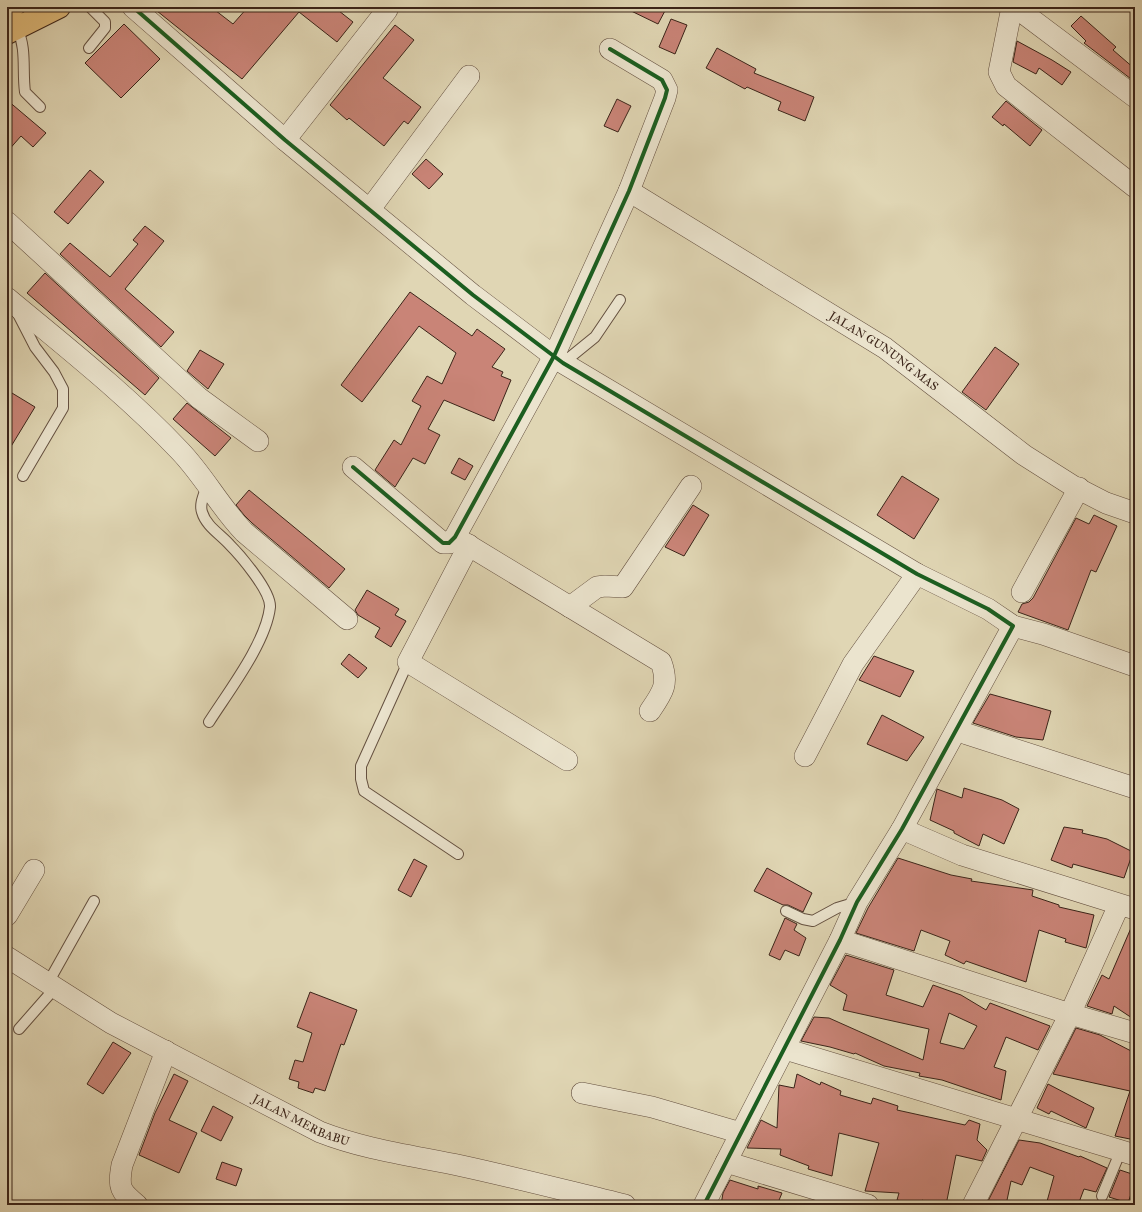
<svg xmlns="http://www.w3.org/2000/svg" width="1142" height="1212" font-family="'IM FELL Great Primer',serif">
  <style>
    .building { fill: #c98477; stroke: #3b2419; fill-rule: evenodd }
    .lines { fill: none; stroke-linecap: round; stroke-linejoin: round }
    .service-casing { stroke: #645040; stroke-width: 12 }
    .minor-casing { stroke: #645040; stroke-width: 22 }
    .primary-casing { stroke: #3b2419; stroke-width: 24 }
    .service { stroke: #ebe4ce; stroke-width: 10 }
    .minor { stroke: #ebe4ce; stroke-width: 21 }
    .primary { stroke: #e0bb7a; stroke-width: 22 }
    .cycleway-casing { stroke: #ebe4ce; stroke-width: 6 }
    .cycleway { stroke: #1b5e20; stroke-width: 4 }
    .labels { text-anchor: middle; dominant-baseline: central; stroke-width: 3.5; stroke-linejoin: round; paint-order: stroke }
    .street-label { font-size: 12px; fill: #3b2419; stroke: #ebe4ce }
  </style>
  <rect width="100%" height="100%" fill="#e0d6b4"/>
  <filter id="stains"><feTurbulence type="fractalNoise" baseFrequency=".005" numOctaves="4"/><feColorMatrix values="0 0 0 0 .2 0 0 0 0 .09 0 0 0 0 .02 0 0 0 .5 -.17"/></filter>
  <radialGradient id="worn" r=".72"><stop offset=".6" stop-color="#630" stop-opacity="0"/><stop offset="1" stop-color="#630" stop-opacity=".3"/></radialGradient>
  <!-- building -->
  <g class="building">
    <path d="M 152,7 L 211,7 L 233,24 L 248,7 L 334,7 L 353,22 L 337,42 L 299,12 L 242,79 Z"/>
    <path d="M 623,7 L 667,7 L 658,24 Z"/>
    <path d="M 1081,16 L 1116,47 L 1113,50 L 1135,69 L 1135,82 L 1084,43 L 1086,41 L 1071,26 Z"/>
    <path d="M 671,19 L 687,25 L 675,54 L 659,47 Z"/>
    <path d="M 124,24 L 160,59 L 121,98 L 85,63 Z"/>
    <path d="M 395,25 L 414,40 L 383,78 L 421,107 L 408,124 L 404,121 L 384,146 L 349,118 L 347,120 L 330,105 Z"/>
    <path d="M 1017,41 L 1052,60 L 1071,72 L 1062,85 L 1039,68 L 1036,74 L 1013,62 Z"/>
    <path d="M 717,48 L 756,69 L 754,73 L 814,97 L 805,121 L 778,110 L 781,102 L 747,87 L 745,89 L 706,68 Z"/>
    <path d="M 617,99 L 631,106 L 618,132 L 604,126 Z"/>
    <path d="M 7,100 L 46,133 L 33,147 L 21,136 L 7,152 Z"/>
    <path d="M 1006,101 L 1042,130 L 1030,146 L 1004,124 L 1003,126 L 992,117 Z"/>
    <path d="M 426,159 L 443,174 L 429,189 L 412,174 Z"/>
    <path d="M 90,170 L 104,182 L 68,224 L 54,212 Z"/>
    <path d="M 145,226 L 164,241 L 125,289 L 174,332 L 161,347 L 60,254 L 70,243 L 110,277 L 138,244 L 133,240 Z"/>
    <path d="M 45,273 L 159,378 L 145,395 L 27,293 Z"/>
    <path d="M 410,292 L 472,336 L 477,329 L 505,349 L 492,367 L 503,372 L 501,376 L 511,380 L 494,421 L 444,400 L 428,429 L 440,435 L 425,464 L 413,458 L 395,487 L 375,470 L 394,440 L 401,445 L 421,406 L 412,401 L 427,376 L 442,384 L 456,353 L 419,326 L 362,402 L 341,385 Z"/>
    <path d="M 995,347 L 1019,364 L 986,410 L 962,392 Z"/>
    <path d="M 200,350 L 224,364 L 208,389 L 187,371 Z"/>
    <path d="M 7,390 L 35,407 L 7,453 Z"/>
    <path d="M 187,403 L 231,438 L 215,456 L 173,419 Z"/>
    <path d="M 459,458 L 473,466 L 465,480 L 451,473 Z"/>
    <path d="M 902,476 L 939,499 L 914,539 L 877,515 Z"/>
    <path d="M 249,490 L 345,569 L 329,588 L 252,523 L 244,515 L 236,505 Z"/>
    <path d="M 693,505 L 709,515 L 684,556 L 665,547 Z"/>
    <path d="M 1094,515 L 1117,526 L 1096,572 L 1091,570 L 1068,630 L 1018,612 L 1022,604 L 1029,602 L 1033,598 L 1076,518 L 1089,524 Z"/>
    <path d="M 367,590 L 399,609 L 395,615 L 406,621 L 391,647 L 375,637 L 380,628 L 358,615 L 355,610 Z"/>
    <path d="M 349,654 L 367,668 L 358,678 L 341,664 Z"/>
    <path d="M 874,656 L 914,671 L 900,697 L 859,680 Z"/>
    <path d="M 990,694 L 1051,711 L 1043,740 L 1016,737 L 973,723 Z"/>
    <path d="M 882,715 L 924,737 L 907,761 L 867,744 Z"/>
    <path d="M 964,788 L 1002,800 L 1019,809 L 1004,844 L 983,834 L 979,846 L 954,833 L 954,831 L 930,820 L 937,789 L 962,798 Z"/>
    <path d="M 1064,827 L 1083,830 L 1082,833 L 1107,839 L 1133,852 L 1124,878 L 1073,864 L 1072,868 L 1051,860 Z"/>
    <path d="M 898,858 L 951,875 L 972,879 L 971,881 L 1033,890 L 1032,896 L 1059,905 L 1059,907 L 1094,915 L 1086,948 L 1065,942 L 1066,939 L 1039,930 L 1026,982 L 966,961 L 964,964 L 945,955 L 950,941 L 921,930 L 914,951 L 856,933 L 868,908 Z"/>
    <path d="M 414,859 L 427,866 L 411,897 L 398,890 Z"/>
    <path d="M 767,868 L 812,893 L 803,912 L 788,905 L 783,905 L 754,891 Z"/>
    <path d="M 785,918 L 797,924 L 794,930 L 806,938 L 799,956 L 785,950 L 780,960 L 769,955 Z"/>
    <path d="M 1134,921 L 1135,921 L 1135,1020 L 1114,1006 L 1112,1014 L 1087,1006 L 1102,975 L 1109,979 Z"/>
    <path d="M 846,955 L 894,970 L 886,995 L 923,1007 L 933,985 L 961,995 L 986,1010 L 990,1003 L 1050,1026 L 1038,1050 L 1006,1037 L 994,1067 L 1006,1071 L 1001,1100 L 942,1080 L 919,1076 L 920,1073 L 884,1066 L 855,1053 L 854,1054 L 830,1047 L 801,1041 L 814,1017 L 829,1018 L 923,1060 L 929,1029 L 843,1010 L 847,995 L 830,985 ZM 949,1013 L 977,1026 L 964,1049 L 940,1043 Z"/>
    <path d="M 310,992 L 357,1010 L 344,1045 L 341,1044 L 325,1091 L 315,1088 L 313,1093 L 298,1088 L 299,1082 L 289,1079 L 295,1060 L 303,1062 L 312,1033 L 297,1027 Z"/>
    <path d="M 1076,1028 L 1100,1035 L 1135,1053 L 1135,1140 L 1115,1136 L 1130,1091 L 1053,1074 Z"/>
    <path d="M 113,1042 L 131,1053 L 103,1094 L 87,1084 Z"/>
    <path d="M 174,1074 L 188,1081 L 169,1120 L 197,1133 L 179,1173 L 139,1155 L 155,1113 Z"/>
    <path d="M 797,1074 L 820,1085 L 821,1082 L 841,1091 L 840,1095 L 871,1104 L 873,1098 L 898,1106 L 897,1110 L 965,1125 L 969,1120 L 980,1124 L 977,1140 L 987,1150 L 982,1161 L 956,1155 L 946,1205 L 935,1205 L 922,1200 L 921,1205 L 897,1200 L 899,1193 L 865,1191 L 879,1143 L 839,1133 L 832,1176 L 808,1169 L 809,1166 L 780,1155 L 781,1149 L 747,1148 L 761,1120 L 777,1128 L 779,1085 L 794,1088 Z"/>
    <path d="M 1048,1084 L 1094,1108 L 1086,1128 L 1051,1111 L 1049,1114 L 1037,1108 Z"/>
    <path d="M 213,1106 L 233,1117 L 221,1141 L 201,1131 Z"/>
    <path d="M 1019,1140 L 1040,1143 L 1079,1157 L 1080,1156 L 1107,1168 L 1096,1192 L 1084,1189 L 1078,1205 L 1046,1205 L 1054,1176 L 1030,1167 L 1022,1185 L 1011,1181 L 1006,1205 L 986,1205 Z"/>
    <path d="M 222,1162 L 242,1169 L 236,1186 L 216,1179 Z"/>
    <path d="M 1120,1170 L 1135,1175 L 1135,1182 L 1128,1203 L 1109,1197 Z"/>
    <path d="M 730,1180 L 758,1189 L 758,1186 L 782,1193 L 777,1205 L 721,1205 L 723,1193 Z"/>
  </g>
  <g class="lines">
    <!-- service casing -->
    <g class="service-casing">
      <g id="service">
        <path d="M 17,28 C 27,49 22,70 25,92 L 40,107"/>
        <path d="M 89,48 L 105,28 L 105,22 L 90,7"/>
        <path d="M 18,314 L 35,347 L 54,372 L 63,389 L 63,408 L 23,476"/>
        <path d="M 563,363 L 595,337 L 620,300"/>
        <path d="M 207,485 C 205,493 199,503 202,512 C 206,526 220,534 229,544 C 240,555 271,591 270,607 C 266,643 228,692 209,722"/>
        <path d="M 408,662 L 361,766 L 361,779 L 364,791 L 458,854"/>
        <path d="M 786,911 L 803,919 L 813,921 L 837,908 L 857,902"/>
        <path d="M 48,983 L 94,901"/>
        <path d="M 19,1029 L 55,988"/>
        <path d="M 1102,1196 L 1121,1150"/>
      </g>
    </g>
    <!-- minor casing -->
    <g class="minor-casing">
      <g id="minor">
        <path d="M 133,7 L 285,140 L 473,295 L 563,363 L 917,574 L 988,609 L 1013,626 L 902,829 L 857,902 L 840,940 L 704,1205"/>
        <path d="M 1012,7 L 999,72 L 1006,86 L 1135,187"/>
        <path d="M 1015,7 L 1135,97"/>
        <path d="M 285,140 L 387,10"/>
        <path id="s1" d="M 629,191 L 885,348 L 1024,455 L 1073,486 L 1106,503 L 1135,513"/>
        <path d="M 370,209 L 469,76"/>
        <path d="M 7,222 L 199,398 L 258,441"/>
        <path d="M 7,298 C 66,347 127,395 180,451 C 204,476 220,507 244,532 L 347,619"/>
        <path d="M 353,467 L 443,543 L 449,543 L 455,537 L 554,356 L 629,191 L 665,98 L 667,90 L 662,80 L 610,49"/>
        <path d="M 458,539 L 661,662 C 669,684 663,692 650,711"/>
        <path d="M 469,545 L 408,662 L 567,760"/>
        <path d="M 1022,592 L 1079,488"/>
        <path d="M 570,607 L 597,587 L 605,586 L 623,587 L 691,486"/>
        <path d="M 1013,626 L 1043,634 L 1135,666"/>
        <path d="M 958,729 L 967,734 L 1135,788"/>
        <path d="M 805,756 L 853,664 L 917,574"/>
        <path d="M 902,829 L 962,855 L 1135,909"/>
        <path d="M 7,915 L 34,870"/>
        <path d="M 840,940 L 1070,1014 L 1135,1033"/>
        <path id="s2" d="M 7,957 L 111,1023 L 320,1132 C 366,1150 415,1156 462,1166 C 517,1178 571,1192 625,1205"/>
        <path d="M 785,1049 L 1135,1155"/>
        <path d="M 582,1093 L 652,1107 L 741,1133"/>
        <path d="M 726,1162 L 868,1205"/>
        <path d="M 137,1205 C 120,1191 118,1188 122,1165 L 166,1051"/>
        <path d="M 973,1205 L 1070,1014 L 1119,905"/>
      </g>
    </g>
    <!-- primary casing -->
    <g class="primary-casing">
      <g id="primary">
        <path d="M 7,10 L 13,7"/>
        <path d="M 7,33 L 59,7"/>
      </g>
    </g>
    <!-- service -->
    <use href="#service" class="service"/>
    <!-- minor -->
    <use href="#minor" class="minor"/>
    <!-- primary -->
    <use href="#primary" class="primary"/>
    <!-- cycleway casing -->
    <g class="cycleway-casing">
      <g id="cycleway">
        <path d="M 133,7 L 285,140 L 473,295 L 563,363 L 917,574 L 988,609 L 1013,626 L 902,829 L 857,902 L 840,940 L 704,1205"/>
        <path d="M 353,467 L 443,543 L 449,543 L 455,537 L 554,356 L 629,191 L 665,98 L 667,90 L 662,80 L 610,49"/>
      </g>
    </g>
    <!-- cycleway -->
    <use href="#cycleway" class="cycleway"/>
  </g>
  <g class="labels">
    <!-- street labels -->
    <g class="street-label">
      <text stroke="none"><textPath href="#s1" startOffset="301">JALAN GUNUNG MAS</textPath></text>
      <text stroke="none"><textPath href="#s2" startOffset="337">JALAN MERBABU</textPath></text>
    </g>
  </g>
  <!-- margin -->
  <rect width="1142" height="1212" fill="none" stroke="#e0d6b4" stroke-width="24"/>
  <rect x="8" y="8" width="1126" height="1196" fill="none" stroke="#3b2419" stroke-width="2"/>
  <rect x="12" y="12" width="1118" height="1188" fill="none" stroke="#3b2419"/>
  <rect width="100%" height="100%" filter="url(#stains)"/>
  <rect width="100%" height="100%" fill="url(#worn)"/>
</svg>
